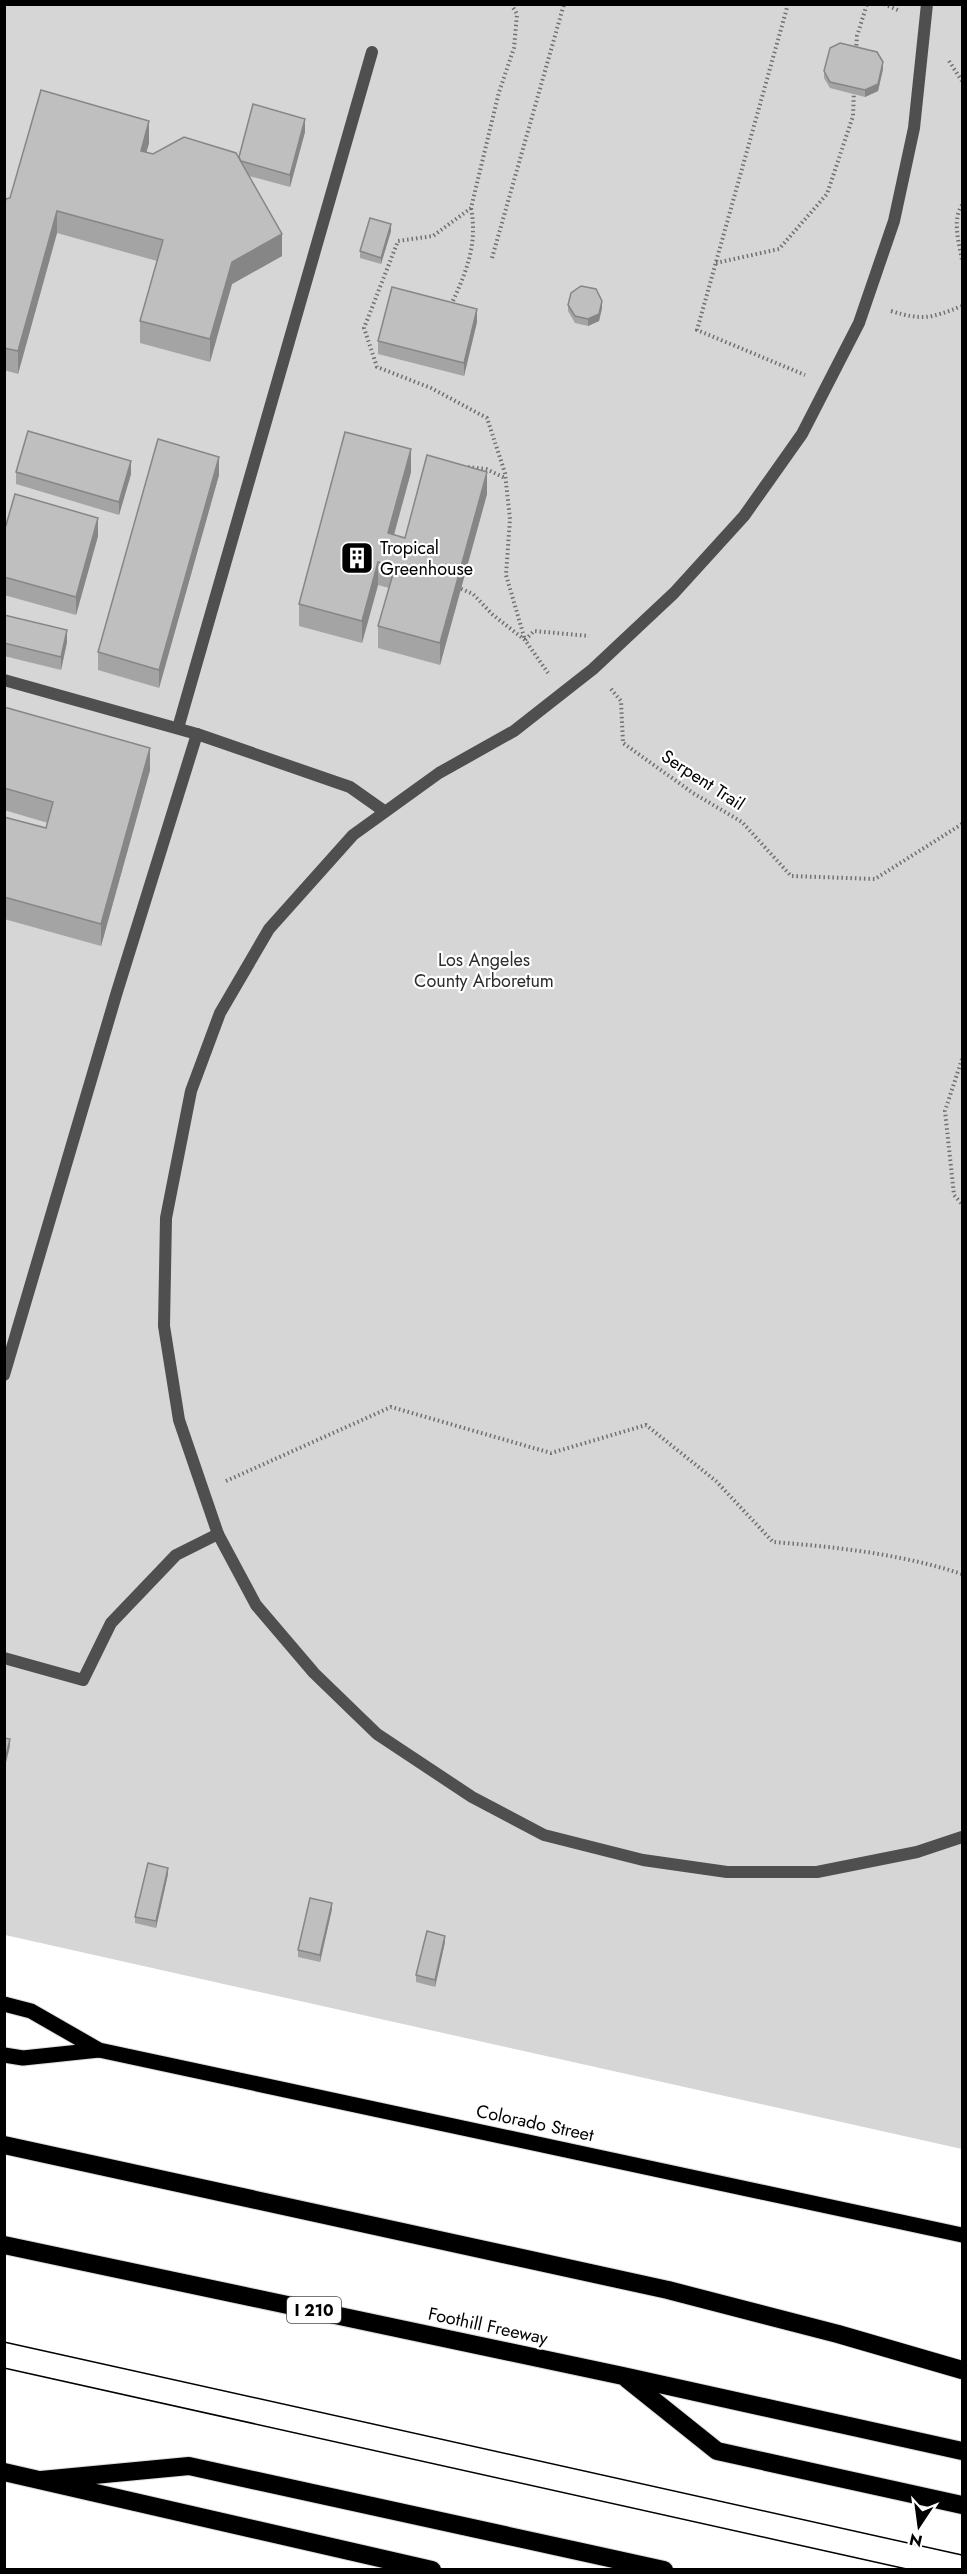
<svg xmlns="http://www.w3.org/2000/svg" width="967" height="2574" font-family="Jost,sans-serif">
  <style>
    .green { fill: #d6d6d6 }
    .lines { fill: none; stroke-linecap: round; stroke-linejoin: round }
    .primary-casing { stroke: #dbdbdb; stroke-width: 17 }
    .motorway-casing { stroke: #dbdbdb; stroke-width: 20 }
    .path { stroke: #717171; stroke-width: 4; stroke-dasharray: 1.5 3; stroke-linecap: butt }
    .service { stroke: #4f4f4f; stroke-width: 12 }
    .pedestrian { stroke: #4f4f4f; stroke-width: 12 }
    .primary { stroke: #000; stroke-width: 15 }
    .motorway { stroke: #000; stroke-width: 18 }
    .tram { stroke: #000; stroke-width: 1.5 }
    .wall { fill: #a4a4a4 }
    .shaded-wall { fill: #868686 }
    .building { fill: #bfbfbf; stroke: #868686; stroke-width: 1.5 }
    .labels { text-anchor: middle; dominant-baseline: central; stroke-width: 4.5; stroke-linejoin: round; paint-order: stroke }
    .shield { fill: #fff; stroke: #4c4c4c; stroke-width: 1.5 }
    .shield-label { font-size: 16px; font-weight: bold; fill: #000 }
    .poi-label { font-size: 18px; fill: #000; stroke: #fff; text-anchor: start }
    .street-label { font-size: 18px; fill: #000; stroke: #fff }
    .park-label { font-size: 18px; fill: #2d2d2d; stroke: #fff }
  </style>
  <rect width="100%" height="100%" fill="#fff"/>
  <!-- green -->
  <path class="green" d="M 5,5 L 962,5 L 962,2149 L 5,1935 Z"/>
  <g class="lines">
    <!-- primary casing -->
    <g class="primary-casing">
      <g id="primary">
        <path d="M 4,2004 L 31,2011 L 99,2050 L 962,2235"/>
        <path d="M 4,2055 L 23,2058 L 99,2050"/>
      </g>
    </g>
    <!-- motorway casing -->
    <g class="motorway-casing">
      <g id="motorway">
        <path d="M 4,2145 L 668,2290 L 838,2334 L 962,2370"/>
        <path d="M 4,2245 L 623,2376 L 962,2451"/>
        <path d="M 627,2379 L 717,2451 L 962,2505"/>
        <path d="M 4,2472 L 432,2570"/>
        <path d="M 41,2480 L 189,2466 L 664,2570"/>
      </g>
    </g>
    <!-- path -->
    <g class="path">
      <path d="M 511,4 L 517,14 L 514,48 L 499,92 L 471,208 L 433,236 L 398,241 L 364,328 L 377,367 L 431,388 L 487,418 L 505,473 L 510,519 L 506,575 L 525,640 L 534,631 L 589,636"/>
      <path d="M 788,4 L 697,330 L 805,375"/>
      <path d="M 884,4 L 900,11"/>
      <path d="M 856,50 L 857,36 L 867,4"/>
      <path d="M 949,61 L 962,81"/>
      <path d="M 962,205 C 952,220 959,243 962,260"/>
      <path d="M 492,258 L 564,4"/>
      <path d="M 716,263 L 779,249 L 827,194 L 853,116 L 854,91"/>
      <path d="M 451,305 C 466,273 478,244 471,208"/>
      <path d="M 891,311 C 923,321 931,318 962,306"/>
      <path d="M 468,467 L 486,469 L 505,478"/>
      <path d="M 457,587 L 473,594 L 493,615 L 525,640 L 548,673"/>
      <path d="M 611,689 L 621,701 L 623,743 L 693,793 L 742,822 L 791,876 L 875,879 L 962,824"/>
      <path d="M 962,1059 L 945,1111 L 954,1195 L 962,1204"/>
      <path d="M 226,1481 L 391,1407 L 551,1453 L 646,1425 L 716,1481 L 773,1542 C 837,1547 901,1554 962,1574"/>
    </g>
    <!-- service -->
    <g class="service">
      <path d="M 4,680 L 197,734 L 350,787 L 384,811"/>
      <path d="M 178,728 L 372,52"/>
      <path d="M 4,1375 L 116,995 L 197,734"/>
      <path d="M 4,1658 L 83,1680 L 111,1623 L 176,1555 L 218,1534"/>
    </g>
    <!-- pedestrian -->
    <path class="pedestrian" d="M 927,4 L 914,128 L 894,221 L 859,323 L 802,434 L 744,516 L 674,593 L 593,669 L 514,731 L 439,773 L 353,835 L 269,929 L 220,1013 L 191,1091 L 166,1218 L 164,1326 L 179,1420 L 218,1534 L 256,1605 L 314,1673 L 377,1734 L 472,1797 L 544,1835 L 643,1860 L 727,1872 L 817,1872 L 917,1852 L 962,1837"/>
    <!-- primary -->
    <use href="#primary" class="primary"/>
    <!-- motorway -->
    <use href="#motorway" class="motorway"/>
    <!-- tram -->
    <g class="tram">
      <path d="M 4,2342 L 962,2555"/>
      <path d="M 4,2368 L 911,2570"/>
    </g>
  </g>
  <!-- wall -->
  <g class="wall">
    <path d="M 883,69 L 878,91 L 865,97 L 830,88 L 824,78 L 824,71 Z"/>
    <path d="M 305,132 L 290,187 L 249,176 L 282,256 L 232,284 L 210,362 L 140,343 L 140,321 L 157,261 L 57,233 L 18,374 L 4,370 L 4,205 L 149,143 L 146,152 L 153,154 L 239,157 Z"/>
    <path d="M 391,231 L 381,264 L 360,258 L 360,251 Z"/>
    <path d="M 568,305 L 602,308 L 599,321 L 588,326 L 575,323 L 568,311 Z"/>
    <path d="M 477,322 L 464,376 L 378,354 L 378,341 Z"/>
    <path d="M 16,472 L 131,474 L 119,515 L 16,484 Z"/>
    <path d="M 411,472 L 394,535 L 405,538 L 487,494 L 440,665 L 378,648 L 378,626 L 389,588 L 378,585 L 362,643 L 299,626 L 299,604 Z"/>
    <path d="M 219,475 L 159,688 L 98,670 L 98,652 Z"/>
    <path d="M 4,532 L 98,536 L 76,615 L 4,595 Z"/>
    <path d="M 4,615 L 67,642 L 61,670 L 4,656 Z"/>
    <path d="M 4,707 L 150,770 L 101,946 L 4,919 L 4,817 L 46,828 L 48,823 L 4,810 Z"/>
    <path d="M 168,1874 L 156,1928 L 135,1923 L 135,1917 Z"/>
    <path d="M 332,1909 L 320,1962 L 298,1957 L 298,1950 Z"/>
    <path d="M 445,1942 L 435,1987 L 416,1982 L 416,1975 Z"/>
  </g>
  <!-- shaded-wall -->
  <g class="shaded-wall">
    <path d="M 883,62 L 883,69 L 878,91 L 865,97 L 865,90 Z"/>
    <path d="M 305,119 L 305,132 L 290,187 L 290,175 Z"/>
    <path d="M 149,121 L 149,143 L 141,173 L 141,151 Z"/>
    <path d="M 57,211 L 57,233 L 18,374 L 18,351 Z"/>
    <path d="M 391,224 L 391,231 L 381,264 L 381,258 Z"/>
    <path d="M 282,234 L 282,256 L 232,284 L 210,362 L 210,339 L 232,262 Z"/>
    <path d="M 602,301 L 602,308 L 599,321 L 588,326 L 588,319 Z"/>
    <path d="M 477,309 L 477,322 L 464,376 L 464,363 Z"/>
    <path d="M 411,449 L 411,472 L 388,556 L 388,533 Z"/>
    <path d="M 219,457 L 219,475 L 159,688 L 159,670 Z"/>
    <path d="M 131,461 L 131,474 L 119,515 L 119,502 Z"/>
    <path d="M 487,472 L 487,494 L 440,665 L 440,643 Z"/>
    <path d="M 98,518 L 98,536 L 76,615 L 76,597 Z"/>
    <path d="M 378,562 L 378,585 L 362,643 L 362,621 Z"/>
    <path d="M 67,630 L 67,642 L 61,670 L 61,657 Z"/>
    <path d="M 150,748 L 150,770 L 101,946 L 101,924 Z"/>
    <path d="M 10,1739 L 10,1746 L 4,1771 L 4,1764 Z"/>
    <path d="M 168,1868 L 168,1874 L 156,1928 L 156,1921 Z"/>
    <path d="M 332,1903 L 332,1909 L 320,1962 L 320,1955 Z"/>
    <path d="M 445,1936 L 445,1942 L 435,1987 L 435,1980 Z"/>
  </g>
  <!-- building -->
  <g class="building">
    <path d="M 840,43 L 877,52 L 883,62 L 878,84 L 865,90 L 830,82 L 824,71 L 830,48 Z"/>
    <path d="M 41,90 L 149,121 L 141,151 L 153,154 L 184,137 L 236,153 L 282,234 L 232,262 L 210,339 L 140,321 L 163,240 L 57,211 L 18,351 L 4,348 L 4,205 L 6,199 L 10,198 Z"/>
    <path d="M 253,104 L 305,119 L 290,175 L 241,161 L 239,157 Z"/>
    <path d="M 370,218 L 391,224 L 381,258 L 360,251 Z"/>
    <path d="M 581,286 L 596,289 L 602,301 L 599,314 L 588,319 L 575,316 L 568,305 L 571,293 Z"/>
    <path d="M 392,287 L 477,309 L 464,363 L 378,341 Z"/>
    <path d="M 28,431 L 131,461 L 119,502 L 16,472 Z"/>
    <path d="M 345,432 L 411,449 L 388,533 L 405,538 L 427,455 L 487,472 L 440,643 L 378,626 L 395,567 L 378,562 L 362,621 L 299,604 Z"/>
    <path d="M 158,439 L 219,457 L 159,670 L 98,652 Z"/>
    <path d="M 15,494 L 98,518 L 76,597 L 4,577 L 4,532 Z"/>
    <path d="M 4,615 L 67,630 L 61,657 L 4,643 Z"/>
    <path d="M 4,707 L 150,748 L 101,924 L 4,897 L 4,817 L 46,828 L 53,802 L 4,788 Z"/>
    <path d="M 4,1738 L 10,1739 L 4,1764 Z"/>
    <path d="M 148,1863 L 168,1868 L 156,1921 L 135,1917 Z"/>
    <path d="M 310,1898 L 332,1903 L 320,1955 L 298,1950 Z"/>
    <path d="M 427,1931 L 445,1936 L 435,1980 L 416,1975 Z"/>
  </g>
  <!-- icons -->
  <defs>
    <g id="building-square" transform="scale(1.725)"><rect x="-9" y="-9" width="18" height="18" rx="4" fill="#000" stroke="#fff"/><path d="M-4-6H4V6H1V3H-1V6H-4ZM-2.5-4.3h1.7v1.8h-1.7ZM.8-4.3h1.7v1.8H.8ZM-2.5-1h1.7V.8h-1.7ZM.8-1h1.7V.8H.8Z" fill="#fff"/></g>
  </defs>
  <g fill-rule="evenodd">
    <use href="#building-square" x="357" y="558"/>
  </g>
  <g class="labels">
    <!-- shield labels -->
    <rect class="shield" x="287" y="2297" width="54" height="26" rx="4.5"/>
    <g class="shield-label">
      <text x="314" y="2310">I 210</text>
    </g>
    <!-- poi labels -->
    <g class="poi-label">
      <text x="380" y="548">Tropical<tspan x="380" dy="21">Greenhouse</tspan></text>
    </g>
    <!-- street labels -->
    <g class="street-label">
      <text transform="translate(703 780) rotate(33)">Serpent Trail</text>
      <text transform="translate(535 2123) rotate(12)">Colorado Street</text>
      <text transform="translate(488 2326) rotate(12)">Foothill Freeway</text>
    </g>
    <!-- park labels -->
    <g class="park-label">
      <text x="484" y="960">Los Angeles<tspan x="484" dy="21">County Arboretum</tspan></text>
    </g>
  </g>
  <!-- border -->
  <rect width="967" height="2574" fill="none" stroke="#000000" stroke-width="12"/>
  <!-- north arrow -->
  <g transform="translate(919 2526) rotate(193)" stroke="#ffffff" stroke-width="4.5" paint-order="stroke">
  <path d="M0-4.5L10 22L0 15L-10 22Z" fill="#000000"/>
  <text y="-9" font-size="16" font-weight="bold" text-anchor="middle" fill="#000000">N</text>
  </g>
</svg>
